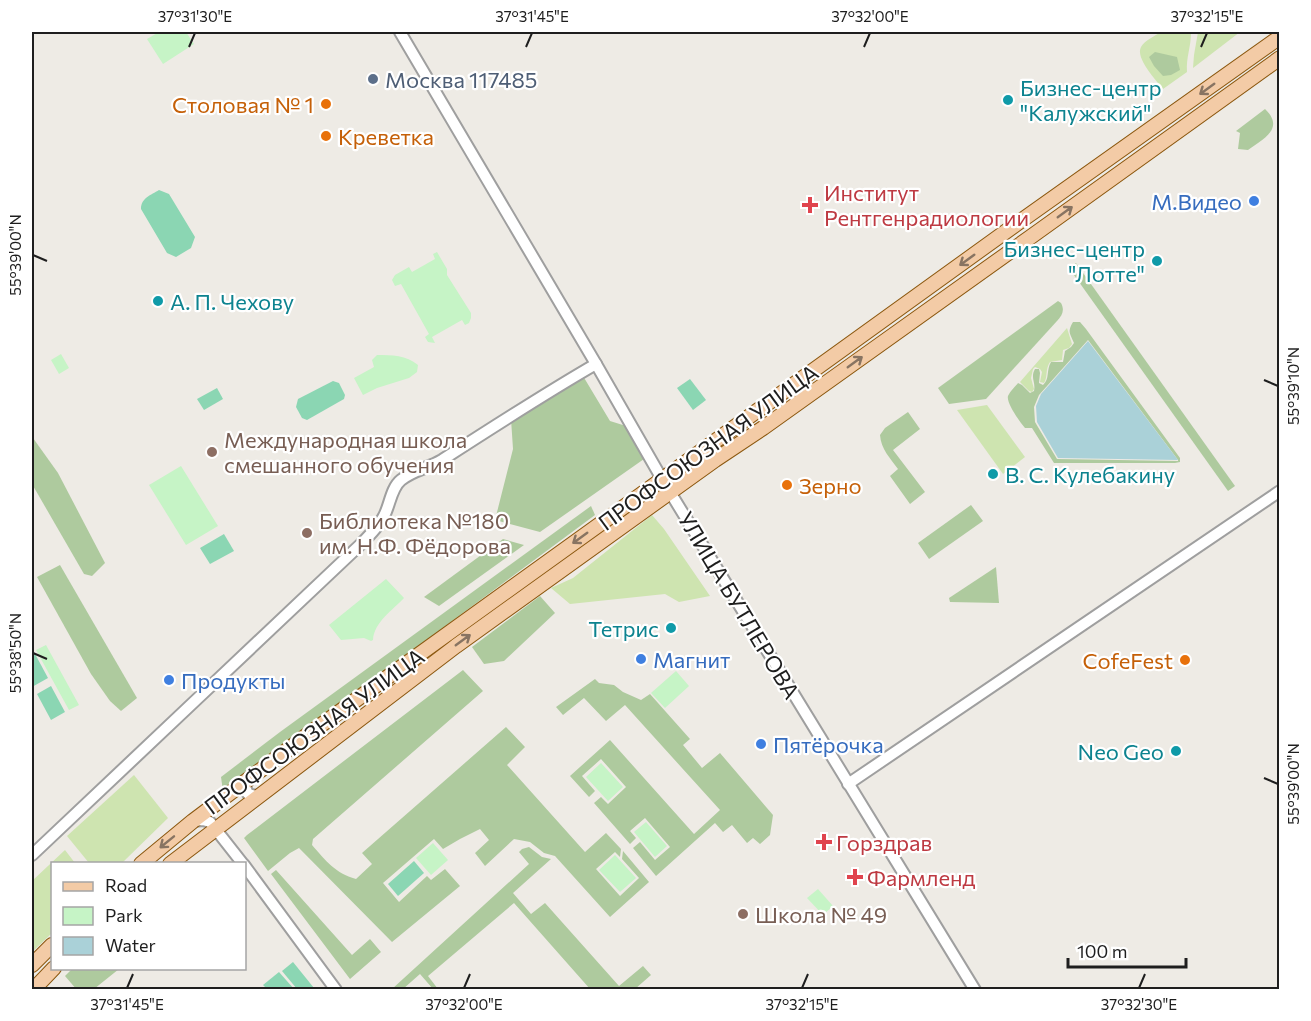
<svg xmlns="http://www.w3.org/2000/svg" width="1311" height="1021" font-family="Commissioner,sans-serif">
  <style>
    .grass { fill: #cee4b0 }
    .forest { fill: #aeca9e; fill-rule: evenodd }
    .park { fill: #c6f4c6 }
    .pitch { fill: #8bd6b3 }
    .water { fill: #aad1d8 }
    .lines { fill: none; stroke-linecap: round; stroke-linejoin: round }
    .minor-casing { stroke: #9f9f9f; stroke-width: 14 }
    .major-casing { stroke: #8b570e; stroke-width: 16 }
    .minor { stroke: #fff; stroke-width: 10 }
    .major { stroke: #f3cba6; stroke-width: 14 }
    .oneway { stroke: #887462 }
    .ticks { fill: none; stroke: #1e1e1e; stroke-width: 2 }
    .service-dot { fill: #5c6f8a; stroke: #fff; stroke-width: 2 }
    .culture-dot { fill: #0f9aa8; stroke: #fff; stroke-width: 2 }
    .food-dot { fill: #e8710a; stroke: #fff; stroke-width: 2 }
    .shop-dot { fill: #3f7fe0; stroke: #fff; stroke-width: 2 }
    .health-dot { fill: #e0444e; stroke: #fff; stroke-width: 2 }
    .education-dot { fill: #8d6e63; stroke: #fff; stroke-width: 2 }
    .labels { text-anchor: middle; dominant-baseline: central; stroke-width: 4.5; stroke-linejoin: round; paint-order: stroke }
    .service-label { font-size: 22px; fill: #4e5e75; stroke: #fff; text-anchor: start }
    .culture-label { font-size: 22px; fill: #0d838f; stroke: #fff; text-anchor: start }
    .food-label { font-size: 22px; fill: #c56008; stroke: #fff; text-anchor: end }
    .health-label { font-size: 22px; fill: #be3a42; stroke: #fff; text-anchor: start }
    .shop-label { font-size: 22px; fill: #366cbe; stroke: #fff; text-anchor: start }
    .education-label { font-size: 22px; fill: #785e54; stroke: #fff; text-anchor: start }
    .street-label { font-size: 22px; fill: #1e1e1e; stroke: #fff }
    .neatline { fill: none; stroke: #1e1e1e; stroke-width: 2 }
    .ticks-label { font-size: 15px; text-anchor: middle; fill: #1e1e1e }
  </style>
  <rect width="100%" height="100%" fill="#eeebe5"/>
  <!-- grass -->
  <g class="grass">
    <path d="M 1161,32 L 1191,32 L 1191,33 C 1191,47 1186,57 1187,72 L 1163,89 C 1156,80 1135,58 1141,47 C 1145,40 1155,36 1161,32 Z"/>
    <path d="M 1198,32 L 1240,32 L 1193,68 L 1194,55 Z"/>
    <path d="M 1067,328 L 1072,344 L 1069,348 L 1063,350 L 1062,360 L 1050,362 C 1045,369 1048,377 1044,383 L 1040,382 L 1042,372 L 1040,369 L 1035,367 L 1033,369 L 1031,378 L 1034,389 L 1032,392 L 1029,391 L 1020,382 Z"/>
    <path d="M 987,405 L 1025,457 L 1003,474 L 957,410 Z"/>
    <path d="M 652,515 L 664,529 L 710,596 L 679,602 L 665,594 L 570,604 L 551,588 L 573,578 Z"/>
    <path d="M 134,775 L 168,818 L 122,863 L 89,863 L 67,836 Z"/>
    <path d="M 65,850 L 75,863 L 52,864 L 52,933 L 32,952 L 32,881 Z"/>
  </g>
  <!-- forest -->
  <g class="forest">
    <path d="M 1155,52 L 1177,57 L 1180,70 L 1171,75 L 1163,76 L 1154,66 L 1149,57 Z"/>
    <path d="M 1265,109 C 1285,128 1264,139 1248,150 L 1238,149 L 1240,133 L 1236,131 Z"/>
    <path d="M 1076,263 L 1235,486 L 1228,491 L 1069,268 Z"/>
    <path d="M 1058,301 L 1061,303 C 1065,311 1062,315 1057,321 L 986,399 L 949,404 L 938,388 Z"/>
    <path d="M 1073,322 L 1080,322 L 1086,329 L 1180,458 L 1180,462 L 1175,463 L 1054,463 L 1032,428 L 1025,428 C 1020,422 1006,403 1008,396 C 1010,391 1016,386 1018,383 L 1022,385 L 1030,393 L 1034,391 C 1036,382 1030,378 1035,369 L 1039,369 L 1040,373 L 1039,383 L 1043,385 C 1050,379 1046,370 1051,362 L 1063,362 L 1065,351 L 1071,347 L 1074,343 C 1070,333 1067,332 1073,322 ZM 1088,340 L 1178,460 L 1178,461 L 1057,459 L 1035,422 L 1034,407 L 1039,395 Z"/>
    <path d="M 583,376 L 610,421 L 626,426 L 644,459 L 540,532 L 495,520 L 513,449 L 511,419 Z"/>
    <path d="M 908,412 L 920,429 L 893,450 L 925,492 L 910,504 L 890,476 L 898,469 C 890,458 881,449 880,435 L 885,428 Z"/>
    <path d="M 33,438 L 58,473 L 105,563 L 92,576 L 84,574 L 32,484 L 32,439 Z"/>
    <path d="M 971,505 L 983,521 L 929,559 L 918,543 Z"/>
    <path d="M 591,506 L 595,515 L 223,791 L 221,777 L 280,732 Z"/>
    <path d="M 503,539 L 524,545 L 439,606 L 424,597 Z"/>
    <path d="M 60,565 L 137,698 L 121,711 L 110,701 L 91,674 L 37,577 Z"/>
    <path d="M 996,567 L 999,603 L 950,602 L 949,598 Z"/>
    <path d="M 540,596 L 555,613 L 504,661 L 484,664 L 472,647 Z"/>
    <path d="M 463,670 L 483,691 L 313,839 L 312,845 C 326,861 335,873 356,879 L 372,864 L 362,853 L 506,727 L 525,747 L 507,765 L 585,852 L 606,833 L 621,849 L 620,857 L 615,852 L 596,869 L 620,896 L 639,878 L 622,859 L 623,851 L 649,882 L 610,917 L 555,856 L 544,853 L 530,842 L 514,839 L 485,866 L 475,853 L 489,840 L 480,829 L 460,839 L 443,849 L 434,839 L 383,883 L 399,902 L 427,876 L 431,880 L 445,869 L 460,886 L 392,942 L 299,848 L 290,853 L 268,871 L 244,838 L 247,835 Z"/>
    <path d="M 595,679 L 599,683 L 614,685 L 623,692 L 641,700 L 650,694 L 690,739 L 683,745 L 702,768 L 720,753 L 773,815 L 770,835 L 760,844 L 753,838 L 747,843 L 732,825 L 723,832 L 715,823 L 656,876 L 633,848 L 640,842 L 655,860 L 670,847 L 645,818 L 630,831 L 636,838 L 630,844 L 594,803 L 601,797 L 608,804 L 626,787 L 601,759 L 582,776 L 595,791 L 589,797 L 570,776 L 610,740 L 694,834 L 720,810 L 625,705 L 606,721 L 584,698 L 563,715 L 556,707 Z"/>
    <path d="M 529,847 L 542,857 L 551,859 L 513,893 L 531,914 L 545,903 L 619,986 L 643,966 L 651,975 L 635,989 L 590,989 L 514,903 L 428,976 L 438,989 L 433,989 L 420,974 L 403,989 L 392,989 L 529,864 L 519,852 L 522,849 Z"/>
    <path d="M 276,870 L 352,955 L 370,939 L 381,952 L 350,979 L 271,874 Z"/>
    <path d="M 73,968 L 119,968 L 119,969 L 94,989 L 77,990 L 65,976 Z"/>
  </g>
  <!-- park -->
  <g class="park">
    <path d="M 159,32 L 186,32 L 194,44 L 163,64 L 147,39 Z"/>
    <path d="M 437,252 L 447,269 L 447,275 L 471,313 L 471,318 L 469,323 L 465,325 L 462,320 L 432,337 L 435,343 L 428,342 L 425,337 L 429,334 L 401,284 L 395,286 L 392,280 L 395,275 L 409,267 L 412,272 L 435,259 L 433,254 Z"/>
    <path d="M 61,354 L 69,368 L 59,374 L 51,360 Z"/>
    <path d="M 377,355 C 392,355 406,355 418,365 L 417,372 L 409,378 L 377,388 L 363,395 L 354,378 L 374,367 L 372,360 Z"/>
    <path d="M 181,466 L 218,526 L 186,545 L 149,485 Z"/>
    <path d="M 386,579 L 404,598 C 393,610 374,622 373,640 L 371,641 L 364,638 L 341,640 L 329,625 Z"/>
    <path d="M 46,645 L 79,705 L 69,710 L 36,650 Z"/>
    <path d="M 676,671 L 689,686 L 665,708 L 651,693 Z"/>
    <path d="M 601,763 L 623,787 L 608,801 L 586,777 Z"/>
    <path d="M 646,822 L 667,846 L 655,857 L 634,832 Z"/>
    <path d="M 433,843 L 448,860 L 431,875 L 416,858 Z"/>
    <path d="M 615,855 L 636,878 L 620,892 L 599,870 Z"/>
    <path d="M 818,889 L 833,906 L 823,915 L 807,898 Z"/>
  </g>
  <!-- pitch -->
  <g class="pitch">
    <path d="M 159,190 L 169,194 L 195,237 L 191,248 L 176,257 L 167,253 L 141,209 C 141,198 151,195 159,190 Z"/>
    <path d="M 690,379 L 706,400 L 693,410 L 677,388 Z"/>
    <path d="M 333,381 L 339,383 L 345,395 L 344,399 L 307,420 L 302,418 L 296,407 L 298,399 Z"/>
    <path d="M 217,388 L 223,399 L 204,410 L 197,399 Z"/>
    <path d="M 224,534 L 234,551 L 210,564 L 200,548 Z"/>
    <path d="M 34,652 L 48,678 L 32,687 L 32,654 Z"/>
    <path d="M 51,686 L 65,712 L 51,720 L 37,694 Z"/>
    <path d="M 414,861 L 424,873 L 398,896 L 388,884 Z"/>
    <path d="M 293,962 L 314,988 L 311,989 L 297,989 L 282,971 Z"/>
    <path d="M 279,972 L 294,989 L 267,989 L 263,985 Z"/>
  </g>
  <!-- water -->
  <path class="water" d="M 1088,341 L 1178,460 L 1058,458 L 1037,422 L 1036,406 L 1041,394 Z"/>
  <g class="lines">
    <!-- minor casing -->
    <g class="minor-casing">
      <g id="minor">
        <path d="M 400,32 L 596,364 L 662,479 L 975,990"/>
        <path d="M 248,779 L 245,787 L 248,794 L 256,796 L 260,795"/>
        <path d="M 848,784 L 1280,491"/>
        <path d="M 193,821 L 203,820 L 210,822 L 243,864"/>
        <path d="M 32,855 C 141,751 252,648 361,544 C 369,536 379,526 384,516 C 390,505 391,488 401,480 C 413,470 429,468 442,460 C 493,427 544,394 596,364"/>
        <path d="M 244,865 L 336,990"/>
      </g>
    </g>
    <!-- major casing -->
    <g class="major-casing">
      <g id="major">
        <path d="M 141,864 L 193,821 L 306,736 L 1015,225 L 1280,37"/>
        <path d="M 170,864 L 456,646 L 715,460 L 763,428 L 1032,236 L 1280,58"/>
        <path d="M 32,965 L 52,945"/>
        <path d="M 33,990 L 54,968"/>
      </g>
    </g>
    <!-- minor -->
    <use href="#minor" class="minor"/>
    <!-- major -->
    <use href="#major" class="major"/>
  </g>
  <!-- one-way arrows -->
  <defs><path id="oneway-shaft" d="M-6 0H5M1.5-3L5.5 0L1.5 3" fill="none" stroke-width="1.6" stroke-linecap="round" stroke-linejoin="round" transform="scale(1.5)"/></defs>
  <g class="oneway">
    <use href="#oneway-shaft" transform="translate(1207 89) rotate(144)"/>
    <use href="#oneway-shaft" transform="translate(1065 212) rotate(-36)"/>
    <use href="#oneway-shaft" transform="translate(967 260) rotate(144)"/>
    <use href="#oneway-shaft" transform="translate(855 362) rotate(-36)"/>
    <use href="#oneway-shaft" transform="translate(580 538) rotate(144)"/>
    <use href="#oneway-shaft" transform="translate(463 640) rotate(-36)"/>
    <use href="#oneway-shaft" transform="translate(167 842) rotate(141)"/>
  </g>
  <!-- ticks -->
  <path class="ticks" d="M 189,47 L 195,33M 526,47 L 532,33M 864,47 L 870,33M 1201,47 L 1207,33M 33,255 L 47,261M 1264,380 L 1278,386M 33,653 L 47,659M 1264,778 L 1278,784M 127,988 L 133,974M 464,988 L 470,974M 802,988 L 808,974M 1139,988 L 1145,974"/>
  <!-- markers -->
  <circle class="service-dot" cx="373" cy="79" r="6"/>
  <g class="culture-dot">
    <circle cx="1008" cy="100" r="6"/>
    <circle cx="1157" cy="261" r="6"/>
    <circle cx="158" cy="301" r="6"/>
    <circle cx="993" cy="474" r="6"/>
    <circle cx="671" cy="628" r="6"/>
    <circle cx="1176" cy="751" r="6"/>
  </g>
  <g class="food-dot">
    <circle cx="326" cy="104" r="6"/>
    <circle cx="326" cy="136" r="6"/>
    <circle cx="787" cy="485" r="6"/>
    <circle cx="1185" cy="660" r="6"/>
  </g>
  <g class="shop-dot">
    <circle cx="1254" cy="201" r="6"/>
    <circle cx="641" cy="659" r="6"/>
    <circle cx="169" cy="680" r="6"/>
    <circle cx="761" cy="744" r="6"/>
  </g>
  <g class="health-dot">
    <path d="M807 196h6v6h6v6h-6v6h-6v-6h-6v-6h6z"/>
    <path d="M821 833h6v6h6v6h-6v6h-6v-6h-6v-6h6z"/>
    <path d="M852 868h6v6h6v6h-6v6h-6v-6h-6v-6h6z"/>
  </g>
  <g class="education-dot">
    <circle cx="212" cy="452" r="6"/>
    <circle cx="307" cy="533" r="6"/>
    <circle cx="743" cy="914" r="6"/>
  </g>
  <g class="labels">
    <!-- service labels -->
    <g class="service-label">
      <text x="385" y="79">Москва 117485</text>
    </g>
    <!-- culture labels -->
    <g class="culture-label">
      <text x="1020" y="87">Бизнес-центр<tspan x="1020" dy="25">"Калужский"</tspan></text>
      <text x="1145" y="248" text-anchor="end">Бизнес-центр<tspan x="1145" dy="25">"Лотте"</tspan></text>
      <text x="170" y="301">А. П. Чехову</text>
      <text x="1005" y="474">В. С. Кулебакину</text>
      <text x="659" y="628" text-anchor="end">Тетрис</text>
      <text x="1164" y="751" text-anchor="end">Neo Geo</text>
    </g>
    <!-- food labels -->
    <g class="food-label">
      <text x="314" y="104">Столовая № 1</text>
      <text x="338" y="136" text-anchor="start">Креветка</text>
      <text x="799" y="485" text-anchor="start">Зерно</text>
      <text x="1173" y="660">CofeFest</text>
    </g>
    <!-- health labels -->
    <g class="health-label">
      <text x="824" y="192">Институт<tspan x="824" dy="25">Рентгенрадиологии</tspan></text>
      <text x="836" y="842">Горздрав</text>
      <text x="867" y="877">Фармленд</text>
    </g>
    <!-- shop labels -->
    <g class="shop-label">
      <text x="1242" y="201" text-anchor="end">М.Видео</text>
      <text x="653" y="659">Магнит</text>
      <text x="181" y="680">Продукты</text>
      <text x="773" y="744">Пятёрочка</text>
    </g>
    <!-- education labels -->
    <g class="education-label">
      <text x="224" y="439">Международная школа<tspan x="224" dy="25">смешанного обучения</tspan></text>
      <text x="319" y="520">Библиотека №180<tspan x="319" dy="25">им. Н.Ф. Фёдорова</tspan></text>
      <text x="755" y="914">Школа № 49</text>
    </g>
    <!-- street labels -->
    <g class="street-label">
      <text transform="translate(708 447) rotate(-36)">ПРОФСОЮЗНАЯ УЛИЦА</text>
      <text transform="translate(739 605) rotate(59)">УЛИЦА БУТЛЕРОВА</text>
      <text transform="translate(314 731) rotate(-36)">ПРОФСОЮЗНАЯ УЛИЦА</text>
    </g>
  </g>
  <!-- border -->
  <rect width="1311" height="1021" fill="none" stroke="#ffffff" stroke-width="66"/>
  <!-- legend -->
  <rect x="51" y="862" width="195" height="108" fill="#ffffff" stroke="#a5a5a5" stroke-width="1.5"/>
  <rect x="63" y="882" width="30" height="9" fill="#f3cba6" stroke="#a5a5a5" stroke-width="1.5"/>
  <text x="105" y="892" font-size="18" fill="#1e1e1e">Road</text>
  <rect x="63" y="907" width="30" height="18" fill="#c6f4c6" stroke="#a5a5a5" stroke-width="1.5"/>
  <text x="105" y="922" font-size="18" fill="#1e1e1e">Park</text>
  <rect x="63" y="937" width="30" height="18" fill="#aad1d8" stroke="#a5a5a5" stroke-width="1.5"/>
  <text x="105" y="952" font-size="18" fill="#1e1e1e">Water</text>
  <!-- scale -->
  <path d="M1068 958v9h118v-9" fill="none" stroke="#1e1e1e" stroke-width="3"/>
  <text x="1077" y="958" font-size="18" fill="#1e1e1e" stroke="#ffffff" stroke-width="4.5" paint-order="stroke">100 m</text>
  <rect x="33" y="33" width="1245" height="955" class="neatline"/>
  <g class="ticks-label">
    <text x="195" y="22">37°31'30"E</text>
    <text x="532" y="22">37°31'45"E</text>
    <text x="870" y="22">37°32'00"E</text>
    <text x="1207" y="22">37°32'15"E</text>
    <text transform="translate(16 255) rotate(-90)" y="5">55°39'00"N</text>
    <text transform="translate(1294 386) rotate(-90)" y="5">55°39'10"N</text>
    <text transform="translate(16 653) rotate(-90)" y="5">55°38'50"N</text>
    <text transform="translate(1294 784) rotate(-90)" y="5">55°39'00"N</text>
    <text x="127" y="1010">37°31'45"E</text>
    <text x="464" y="1010">37°32'00"E</text>
    <text x="802" y="1010">37°32'15"E</text>
    <text x="1139" y="1010">37°32'30"E</text>
  </g>
</svg>
